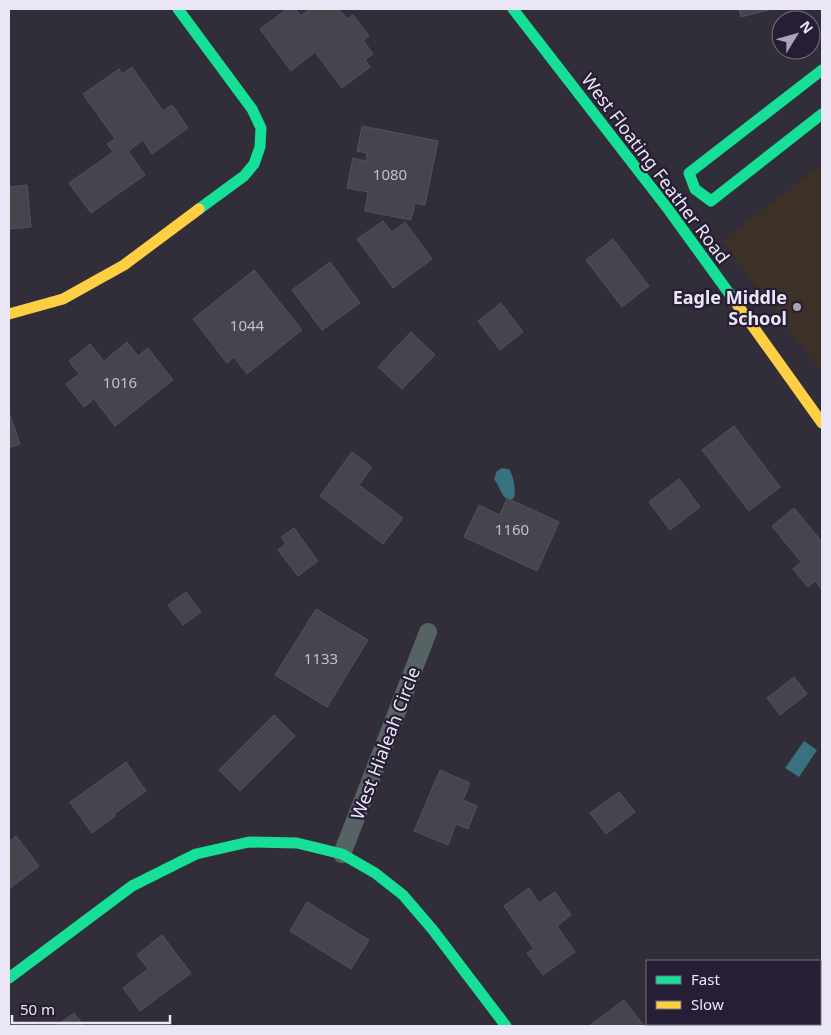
<svg xmlns="http://www.w3.org/2000/svg" width="831" height="1035" font-family="'Noto Sans',sans-serif">
  <style>
    .education { fill: #3d3027 }
    .water { fill: #38717f }
    .building { fill: #47444e; stroke: #54515b }
    .lines { fill: none; stroke-linecap: round; stroke-linejoin: round }
    .street { stroke: #566363; stroke-width: 18 }
    .fast { stroke: #16e098; stroke-width: 11 }
    .slow { stroke: #ffcf43; stroke-width: 11 }
    .poi-dot { fill: #aaa5b4; stroke: #261e34; stroke-width: 2 }
    .labels { text-anchor: middle; dominant-baseline: central; stroke-width: 4.5; stroke-linejoin: round; paint-order: stroke }
    .number-label { font-size: 15px; fill: #c2becc }
    .street-label { font-size: 18px; fill: #ebe6f6; stroke: #261e34 }
    .poi-label { font-size: 18px; font-weight: bold; fill: #ebe6f6; stroke: #261e34; text-anchor: end }
  </style>
  <rect width="100%" height="100%" fill="#312d39"/>
  <!-- education -->
  <path class="education" d="M 822,164 L 822,373 L 722,241 Z"/>
  <!-- water -->
  <g class="water">
    <path d="M 502,468 L 509,469 C 514,477 516,489 514,498 L 509,501 C 501,496 500,487 494,479 L 497,471 Z"/>
    <path d="M 804,741 L 817,750 L 799,777 L 785,768 Z"/>
  </g>
  <!-- building -->
  <g class="building">
    <path d="M 287,9 L 295,9 L 301,16 L 310,9 L 339,9 L 347,19 L 353,15 L 369,36 L 363,40 L 373,54 L 365,60 L 370,67 L 342,88 L 315,52 L 291,71 L 260,29 Z"/>
    <path d="M 739,9 L 773,9 L 741,17 Z"/>
    <path d="M 132,67 L 163,111 L 172,105 L 188,128 L 152,154 L 143,140 L 128,151 L 145,175 L 91,213 L 69,183 L 113,152 L 107,144 L 115,139 L 83,94 L 119,69 L 122,74 Z"/>
    <path d="M 362,126 L 438,141 L 425,205 L 415,203 L 411,220 L 365,211 L 368,192 L 347,188 L 353,158 L 366,161 L 367,153 L 357,151 Z"/>
    <path d="M 27,185 L 31,227 L 9,229 L 9,187 Z"/>
    <path d="M 383,221 L 392,232 L 405,222 L 432,259 L 393,288 L 357,239 Z"/>
    <path d="M 613,239 L 649,286 L 622,307 L 586,260 Z"/>
    <path d="M 330,262 L 360,303 L 322,330 L 292,290 Z"/>
    <path d="M 254,270 L 302,330 L 247,374 L 234,357 L 227,363 L 193,319 Z"/>
    <path d="M 501,303 L 523,332 L 500,350 L 478,321 Z"/>
    <path d="M 411,332 L 435,355 L 402,389 L 378,367 Z"/>
    <path d="M 127,342 L 138,356 L 148,348 L 173,380 L 115,426 L 94,399 L 84,407 L 66,384 L 79,374 L 69,361 L 90,344 L 104,361 Z"/>
    <path d="M 9,415 L 10,415 L 20,444 L 9,448 Z"/>
    <path d="M 734,426 L 780,487 L 749,511 L 702,450 Z"/>
    <path d="M 352,452 L 372,467 L 359,485 L 403,518 L 383,544 L 320,496 Z"/>
    <path d="M 679,479 L 700,507 L 670,530 L 649,502 Z"/>
    <path d="M 507,498 L 559,522 L 537,571 L 464,537 L 479,505 L 500,515 Z"/>
    <path d="M 794,508 L 822,542 L 822,590 L 815,581 L 808,587 L 793,569 L 801,562 L 772,526 Z"/>
    <path d="M 294,528 L 318,561 L 298,576 L 278,550 L 286,544 L 281,537 Z"/>
    <path d="M 186,592 L 201,612 L 183,625 L 168,605 Z"/>
    <path d="M 316,609 L 368,640 L 327,707 L 275,675 Z"/>
    <path d="M 794,677 L 807,694 L 780,715 L 767,698 Z"/>
    <path d="M 274,715 L 295,736 L 240,791 L 219,770 Z"/>
    <path d="M 126,762 L 146,791 L 114,814 L 115,816 L 92,833 L 70,802 Z"/>
    <path d="M 440,770 L 470,783 L 463,800 L 477,806 L 468,829 L 456,824 L 448,845 L 414,831 Z"/>
    <path d="M 619,792 L 635,812 L 606,834 L 590,813 Z"/>
    <path d="M 16,836 L 39,866 L 9,889 L 9,842 Z"/>
    <path d="M 529,888 L 539,903 L 555,892 L 571,915 L 557,926 L 575,952 L 543,975 L 527,953 L 534,949 L 504,906 Z"/>
    <path d="M 307,902 L 369,940 L 351,969 L 290,931 Z"/>
    <path d="M 162,935 L 191,973 L 140,1011 L 123,988 L 148,969 L 137,955 Z"/>
    <path d="M 624,1000 L 644,1026 L 589,1026 Z"/>
    <path d="M 74,1013 L 84,1026 L 56,1026 Z"/>
  </g>
  <g class="lines">
    <!-- street -->
    <path class="street" d="M 342,854 L 428,632"/>
    <!-- fast -->
    <g class="fast">
      <path d="M 178,9 L 252,109 L 261,128 L 260,147 L 254,164 L 244,176 L 199,209"/>
      <path d="M 513,9 L 668,209 L 734,300"/>
      <path d="M 822,70 L 689,173 L 695,189 L 711,201 L 822,114"/>
      <path d="M 9,978 L 132,886 L 196,854 L 249,842 L 297,843 L 342,854 L 375,873 L 403,895 L 433,930 L 506,1026"/>
    </g>
    <!-- slow -->
    <g class="slow">
      <path d="M 734,300 L 822,423"/>
      <path d="M 9,314 L 63,299 L 124,265 L 199,209"/>
    </g>
  </g>
  <!-- markers -->
  <circle class="poi-dot" cx="797" cy="307" r="5"/>
  <g class="labels">
    <!-- number labels -->
    <g class="number-label">
      <text x="390" y="174">1080</text>
      <text x="247" y="325">1044</text>
      <text x="120" y="382">1016</text>
      <text x="512" y="529">1160</text>
      <text x="321" y="658">1133</text>
    </g>
    <!-- street labels -->
    <g class="street-label">
      <text transform="translate(656 168) rotate(53)">West Floating Feather Road</text>
      <text transform="translate(385 743) rotate(-69)">West Hialeah Circle</text>
    </g>
    <!-- poi labels -->
    <g class="poi-label">
      <text x="787" y="297">Eagle Middle<tspan x="787" dy="21">School</tspan></text>
    </g>
  </g>
  <!-- border -->
  <rect width="831" height="1035" fill="none" stroke="#ebe6f6" stroke-width="20"/>
  <!-- legend -->
  <rect x="646" y="960" width="175" height="65" fill="#261e34" stroke="#756e82"/>
  <rect x="656" y="976" width="25" height="8" fill="#16e098" stroke="#756e82"/>
  <text x="691" y="985" font-size="15" fill="#ebe6f6">Fast</text>
  <rect x="656" y="1001" width="25" height="8" fill="#ffcf43" stroke="#756e82"/>
  <text x="691" y="1010" font-size="15" fill="#ebe6f6">Slow</text>
  <!-- north arrow -->
  <g transform="translate(796 35) rotate(53)"><circle r="24" fill="#261e34" stroke="#756e82"/>
  <path d="M0-4L9 19L0 12L-9 19Z" fill="#aaa5b4"/>
  <text y="-8" font-size="14" font-weight="bold" text-anchor="middle" fill="#ebe6f6">N</text>
  </g>
  <!-- scale -->
  <path d="M12 1015v8h158v-8" fill="none" stroke="#ebe6f6" stroke-width="2.5"/>
  <text x="20" y="1015" font-size="15" fill="#ebe6f6" stroke="#261e34" stroke-width="4" paint-order="stroke">50 m</text>
</svg>
